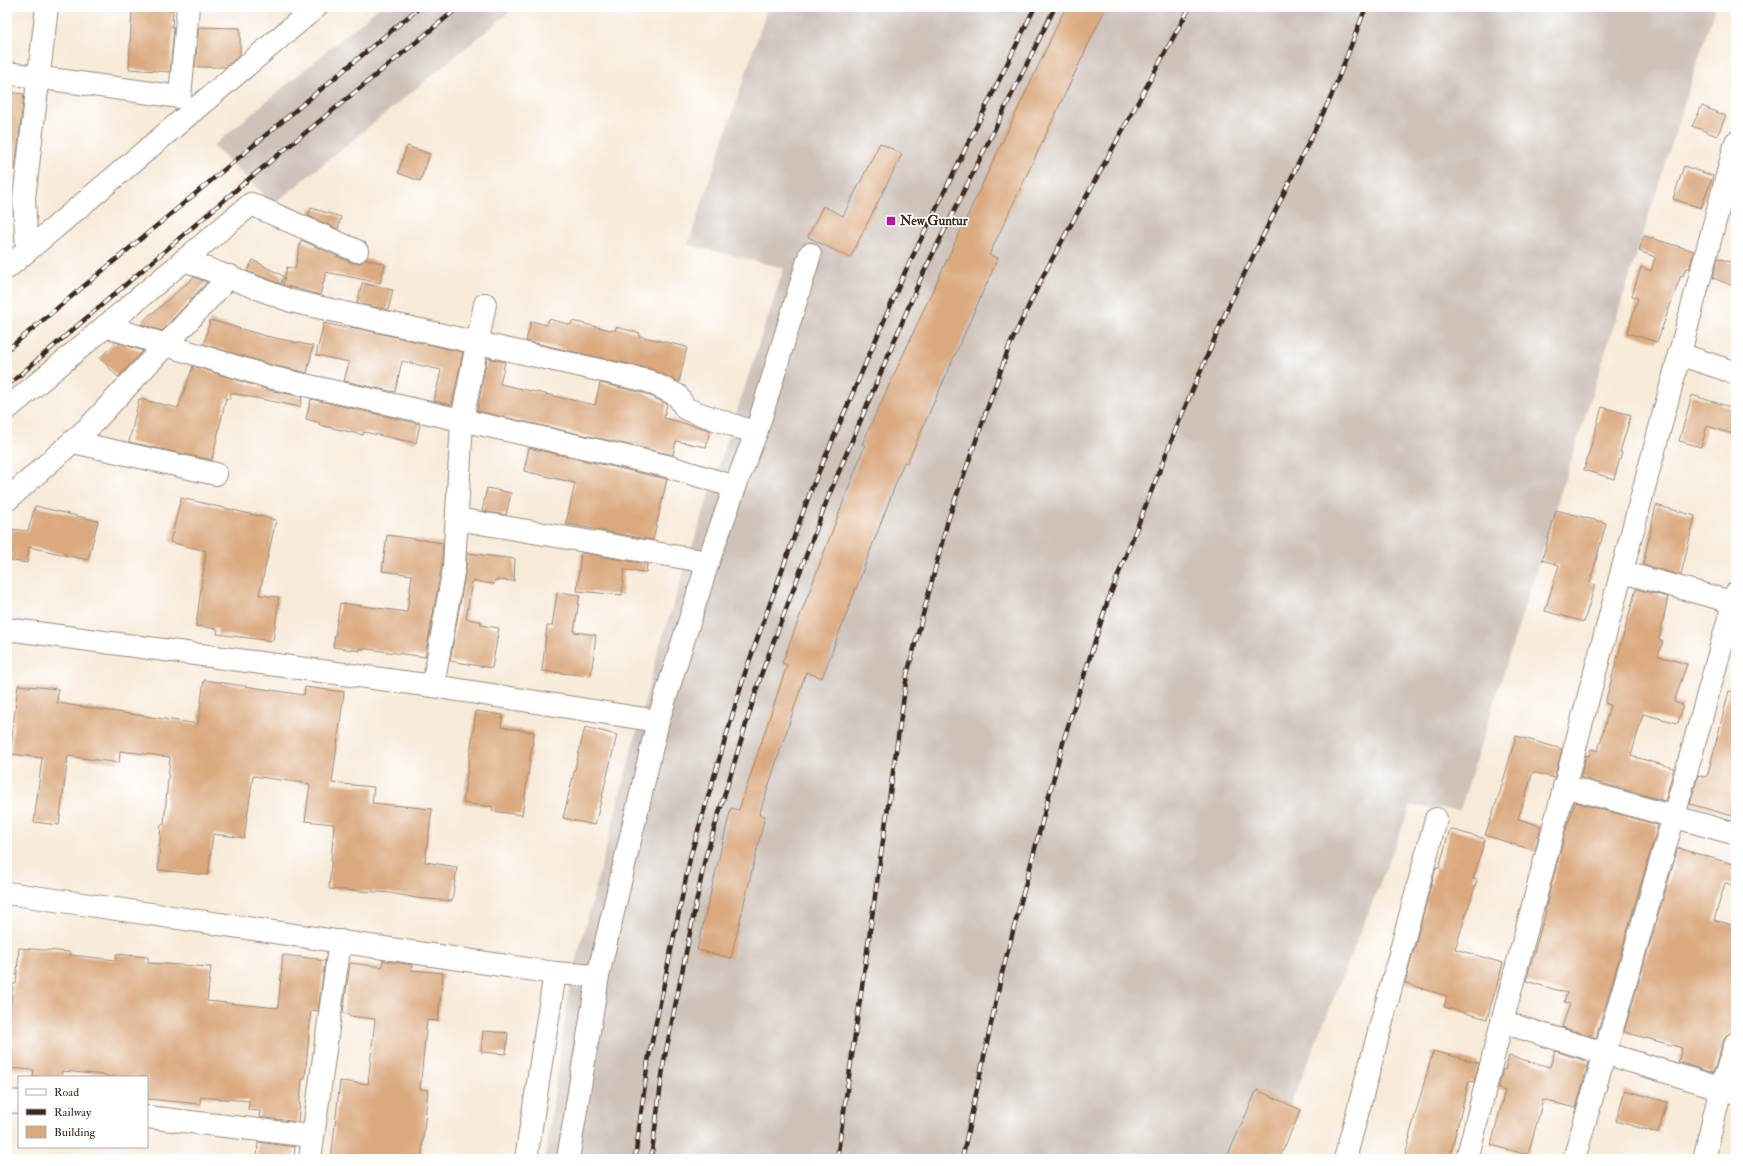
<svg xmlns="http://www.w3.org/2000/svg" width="1743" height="1166" font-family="'IM FELL Double Pica',serif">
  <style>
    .industrial { fill: #cec2b9 }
    .building { fill: #daa97e }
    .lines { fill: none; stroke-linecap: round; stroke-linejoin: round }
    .minor-casing { stroke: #998a7b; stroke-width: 24 }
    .minor { stroke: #fff; stroke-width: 22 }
    .rail-casing { stroke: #3b2a1e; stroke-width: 4.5 }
    .rail { stroke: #fff; stroke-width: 3; stroke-dasharray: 9; stroke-linecap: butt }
    .poi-dot { fill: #b5179e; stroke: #fff; stroke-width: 1.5 }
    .labels { text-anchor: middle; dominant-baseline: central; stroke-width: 3.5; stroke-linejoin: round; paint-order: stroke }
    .poi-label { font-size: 13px; font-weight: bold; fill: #3b2a1e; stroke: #fff; text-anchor: start }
  </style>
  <rect width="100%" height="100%" fill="#fff"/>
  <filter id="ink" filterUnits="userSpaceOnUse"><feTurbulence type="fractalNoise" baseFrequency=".025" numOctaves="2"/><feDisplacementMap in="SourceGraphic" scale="8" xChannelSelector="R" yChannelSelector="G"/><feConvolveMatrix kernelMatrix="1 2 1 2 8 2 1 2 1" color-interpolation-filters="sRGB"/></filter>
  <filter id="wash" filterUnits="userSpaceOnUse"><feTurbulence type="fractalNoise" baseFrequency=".012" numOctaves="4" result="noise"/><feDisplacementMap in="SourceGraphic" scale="16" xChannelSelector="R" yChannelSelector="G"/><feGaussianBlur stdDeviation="0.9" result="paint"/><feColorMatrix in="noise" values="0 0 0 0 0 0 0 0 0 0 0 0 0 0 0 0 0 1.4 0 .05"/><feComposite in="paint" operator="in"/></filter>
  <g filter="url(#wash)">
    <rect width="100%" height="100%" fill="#f7ead8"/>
    <!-- industrial -->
    <g class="industrial">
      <path d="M 380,7 L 516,7 L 274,204 L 213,146 Z"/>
      <path d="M 768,7 L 1715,7 L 1460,810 L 1411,806 L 1269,1159 L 545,1159 L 570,984 L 658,651 L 784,268 L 688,245 Z"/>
    </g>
    <g id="blocks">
      <!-- building -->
      <g class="building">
        <path d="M 132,7 L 173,10 L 172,27 L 174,27 L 170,72 L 129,69 Z"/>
        <path d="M 1066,7 L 1106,7 L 989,255 L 998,258 L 907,463 L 904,462 L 822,678 L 806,672 L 759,815 L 765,816 L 731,958 L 697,950 L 731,808 L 739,810 L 787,665 L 782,663 L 865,445 L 862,444 L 956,240 Z"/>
        <path d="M 199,27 L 240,28 L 240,55 L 226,67 L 195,67 Z"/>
        <path d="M 7,92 L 24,94 L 15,170 L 7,169 Z"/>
        <path d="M 1702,106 L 1726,116 L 1717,136 L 1692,126 Z"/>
        <path d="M 880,143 L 902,154 L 850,258 L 808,237 L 823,206 L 843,216 Z"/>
        <path d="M 407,146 L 430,154 L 420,181 L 398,173 Z"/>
        <path d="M 1684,166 L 1713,176 L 1701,208 L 1673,199 Z"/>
        <path d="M 311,208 L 341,217 L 338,229 L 308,216 Z"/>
        <path d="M 1644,236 L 1694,251 L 1689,269 L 1686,268 L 1683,276 L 1681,275 L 1657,342 L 1627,333 L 1638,298 L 1632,296 L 1641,267 L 1651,271 L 1655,257 L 1639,251 Z"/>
        <path d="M 301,240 L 352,263 L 359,263 L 366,259 L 385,264 L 380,283 L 326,272 L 320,295 L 283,285 L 287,267 L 295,269 Z"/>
        <path d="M 1718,258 L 1736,264 L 1736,287 L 1713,278 Z"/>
        <path d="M 253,260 L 283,276 L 281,284 L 247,271 Z"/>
        <path d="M 194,277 L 207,282 L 162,331 L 141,324 L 151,313 L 152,314 Z"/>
        <path d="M 362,283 L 393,290 L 388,310 L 357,303 Z"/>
        <path d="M 549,319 L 571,325 L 572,321 L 615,331 L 616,327 L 640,333 L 639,336 L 687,347 L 679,382 L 651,369 L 526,341 L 531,321 L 547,325 Z"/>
        <path d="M 210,320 L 266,336 L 313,346 L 307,373 L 272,365 L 204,344 Z"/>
        <path d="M 324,323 L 350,329 L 351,327 L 463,352 L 452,405 L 434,401 L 441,370 L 402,361 L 395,392 L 344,381 L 349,362 L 316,355 Z"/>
        <path d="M 116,342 L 143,351 L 118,377 L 100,358 Z"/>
        <path d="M 487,358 L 505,362 L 500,384 L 567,399 L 595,405 L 600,383 L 644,393 L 667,404 L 664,418 L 710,430 L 706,447 L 676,441 L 673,455 L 477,411 Z"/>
        <path d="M 193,366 L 265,389 L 302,397 L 300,407 L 231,393 L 230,399 L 226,398 L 212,460 L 129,442 L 139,399 L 178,408 Z"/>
        <path d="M 1692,395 L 1736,409 L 1736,435 L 1707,426 L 1701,447 L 1679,441 Z"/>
        <path d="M 311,399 L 420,424 L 416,443 L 364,432 L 363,435 L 319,425 L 320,423 L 306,419 Z"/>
        <path d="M 1602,407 L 1631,415 L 1620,452 L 1622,452 L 1614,479 L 1584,470 Z"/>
        <path d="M 529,448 L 667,479 L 653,540 L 566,524 L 575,483 L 524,471 Z"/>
        <path d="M 487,488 L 511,493 L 506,515 L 482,511 Z"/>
        <path d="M 181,498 L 276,520 L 259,595 L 279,597 L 273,641 L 217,634 L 218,629 L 196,626 L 206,551 L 170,542 Z"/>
        <path d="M 1656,505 L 1695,516 L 1681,575 L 1643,565 Z"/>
        <path d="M 35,506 L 98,521 L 88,560 L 29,547 L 27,563 L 7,560 L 11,529 L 28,531 Z"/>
        <path d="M 1556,510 L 1606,523 L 1590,583 L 1595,585 L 1584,622 L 1545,611 L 1559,565 L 1542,560 Z"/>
        <path d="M 387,535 L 443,543 L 442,566 L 425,657 L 360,648 L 360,651 L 333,647 L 340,603 L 407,612 L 412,575 L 382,571 Z"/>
        <path d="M 467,553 L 515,559 L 514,581 L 495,580 L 494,584 L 472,581 L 466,619 L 481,621 L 481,625 L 499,628 L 492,668 L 450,661 L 466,569 Z"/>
        <path d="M 581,553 L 647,564 L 646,572 L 624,570 L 622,595 L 577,591 Z"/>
        <path d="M 1636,589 L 1668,597 L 1659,639 L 1663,641 L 1658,656 L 1687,664 L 1674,702 L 1683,705 L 1678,723 L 1643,714 L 1631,756 L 1674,768 L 1665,801 L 1580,777 L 1586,755 L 1589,756 L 1591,749 L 1598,751 L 1610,705 L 1605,703 Z"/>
        <path d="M 557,592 L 580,595 L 574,632 L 596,635 L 591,676 L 542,671 L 547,626 L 552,626 Z"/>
        <path d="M 204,680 L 304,695 L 305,687 L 344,692 L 332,783 L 374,787 L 372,803 L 432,809 L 425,862 L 457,867 L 452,901 L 416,898 L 391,893 L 329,889 L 334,824 L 305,821 L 310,784 L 253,776 L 244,838 L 213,834 L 208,875 L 158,870 L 161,824 L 164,824 L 170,757 L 120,751 L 119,763 L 68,756 L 59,825 L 34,822 L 42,758 L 10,754 L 18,685 L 58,689 L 57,703 L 198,724 Z"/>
        <path d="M 1729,691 L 1736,692 L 1736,817 L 1690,804 L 1698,775 L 1705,777 L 1708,774 Z"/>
        <path d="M 476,711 L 503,715 L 501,727 L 534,732 L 522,815 L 492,811 L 493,807 L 463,803 Z"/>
        <path d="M 585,727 L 617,735 L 595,825 L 563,818 Z"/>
        <path d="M 1516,736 L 1562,749 L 1554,778 L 1533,772 L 1518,819 L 1541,826 L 1535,851 L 1485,835 L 1500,792 Z"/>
        <path d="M 1575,802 L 1658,825 L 1596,1038 L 1562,1027 L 1570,1004 L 1564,1002 L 1567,993 L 1526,981 L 1546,911 L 1545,910 L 1565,833 Z"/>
        <path d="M 1450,829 L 1485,839 L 1473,879 L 1477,880 L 1455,949 L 1503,963 L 1487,1019 L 1444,1007 L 1447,996 L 1405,983 L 1436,867 L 1439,868 Z"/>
        <path d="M 1678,848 L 1736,865 L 1736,886 L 1725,883 L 1714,920 L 1736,926 L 1736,1017 L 1732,1032 L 1724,1039 L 1713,1073 L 1678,1062 L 1682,1048 L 1624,1032 Z"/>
        <path d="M 19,948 L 70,952 L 70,955 L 116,960 L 116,954 L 148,957 L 148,963 L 211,967 L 207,1001 L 278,1008 L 283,955 L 318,959 L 318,960 L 325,961 L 318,1011 L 311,1010 L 305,1079 L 302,1079 L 298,1122 L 259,1117 L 260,1111 L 248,1110 L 249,1101 L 201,1097 L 200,1104 L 147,1099 L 147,1077 L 106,1077 L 106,1075 L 62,1071 L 61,1077 L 33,1077 L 34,1070 L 7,1068 L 9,1017 L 13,984 L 16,984 Z"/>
        <path d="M 383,960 L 412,965 L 411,970 L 443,973 L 438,1021 L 427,1020 L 420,1089 L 428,1090 L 421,1159 L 331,1159 L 340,1081 L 368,1084 L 375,1019 L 349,1016 L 349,1014 L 343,1013 L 350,963 L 382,967 Z"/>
        <path d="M 483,1031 L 508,1033 L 506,1054 L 481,1052 Z"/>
        <path d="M 1433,1051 L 1479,1063 L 1474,1082 L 1469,1081 L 1449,1159 L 1404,1159 L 1410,1137 L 1409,1137 Z"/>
        <path d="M 1555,1051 L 1589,1062 L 1576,1108 L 1543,1100 L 1528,1155 L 1491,1145 L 1505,1091 L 1498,1089 L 1503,1069 L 1505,1070 L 1509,1056 L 1550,1067 Z"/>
        <path d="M 1257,1090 L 1301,1110 L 1279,1159 L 1226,1159 Z"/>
        <path d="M 1625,1090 L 1667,1102 L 1658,1133 L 1616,1121 Z"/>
        <path d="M 258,1142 L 295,1147 L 294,1159 L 257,1159 Z"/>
      </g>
    </g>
  </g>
  <g filter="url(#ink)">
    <use href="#blocks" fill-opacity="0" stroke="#998a7b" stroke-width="1"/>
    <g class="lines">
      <!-- minor casing -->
      <g class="minor-casing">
        <g id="minor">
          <path d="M 7,73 L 180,97 L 188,7"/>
          <path d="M 27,251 L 316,7"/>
          <path d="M 184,260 L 291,301 L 648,381 L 677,395 L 686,409 L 756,433"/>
          <path d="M 7,268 L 27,251 L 24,198 L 47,7"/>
          <path d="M 105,326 L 269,377 L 667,466 L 735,487"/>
          <path d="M 1679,354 L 1736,373"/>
          <path d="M 7,409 L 251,204 L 357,251"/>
          <path d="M 73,442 L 216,474"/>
          <path d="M 7,500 L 90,426 L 230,276"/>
          <path d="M 457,519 L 708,562"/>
          <path d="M 1622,572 L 1736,603"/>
          <path d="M 7,629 L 433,686 L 658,721"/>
          <path d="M 433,686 L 454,567 L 462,420 L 485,304"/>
          <path d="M 1564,786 L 1736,834"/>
          <path d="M 7,893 L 555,973 L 598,976"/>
          <path d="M 1502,1022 L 1736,1093"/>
          <path d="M 7,1101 L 19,1102"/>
          <path d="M 147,1117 L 312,1136"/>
          <path d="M 310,1159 L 340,941"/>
          <path d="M 526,1159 L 555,973"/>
          <path d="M 568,1159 L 598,976 L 658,721 L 708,562 L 735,487 L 756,433 L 810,254"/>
          <path d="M 1345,1159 L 1436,819"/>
          <path d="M 1467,1159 L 1502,1022 L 1736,142"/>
          <path d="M 1574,1159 L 1674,816 L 1736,593"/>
          <path d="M 1704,1159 L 1721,1088 L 1736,1043"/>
        </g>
      </g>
      <!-- minor -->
      <use href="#minor" class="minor"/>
      <!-- rail casing -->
      <g class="rail-casing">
        <g id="rail">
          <path d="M 7,350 L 420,7"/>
          <path d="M 7,386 L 250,178 L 459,7"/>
          <path d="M 635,1159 L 648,1061 L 691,854 L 745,673 L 811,490 L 905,272 L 1035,7"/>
          <path d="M 651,1159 L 664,1061 L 705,859 L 761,675 L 829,495 L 920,280 L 1055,7"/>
          <path d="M 837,1159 L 907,675 L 948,520 L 1009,347 L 1044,274 L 1190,7"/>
          <path d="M 962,1159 L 1002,973 L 1064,739 L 1107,603 L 1180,419 L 1230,303 L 1331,97 L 1366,7"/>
        </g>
      </g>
      <!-- rail -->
      <use href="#rail" class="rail"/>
    </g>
  </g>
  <!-- markers -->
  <rect class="poi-dot" x="886" y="216" width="10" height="10" rx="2"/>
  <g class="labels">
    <!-- poi labels -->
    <g class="poi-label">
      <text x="900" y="221">New Guntur</text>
    </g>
  </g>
  <!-- margin -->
  <rect width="1743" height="1166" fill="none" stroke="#fff" stroke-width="24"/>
  <!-- legend -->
  <rect x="18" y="1076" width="130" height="72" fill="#ffffff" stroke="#b1aaa5"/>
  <rect x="26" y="1089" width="20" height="6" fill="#ffffff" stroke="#b1aaa5"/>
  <text x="54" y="1096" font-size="12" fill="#3b2a1e">Road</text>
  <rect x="26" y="1109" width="20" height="6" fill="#3b2a1e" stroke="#b1aaa5"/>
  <text x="54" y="1116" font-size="12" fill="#3b2a1e">Railway</text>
  <rect x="26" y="1126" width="20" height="12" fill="#daa97e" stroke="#b1aaa5"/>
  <text x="54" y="1136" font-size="12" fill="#3b2a1e">Building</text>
</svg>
